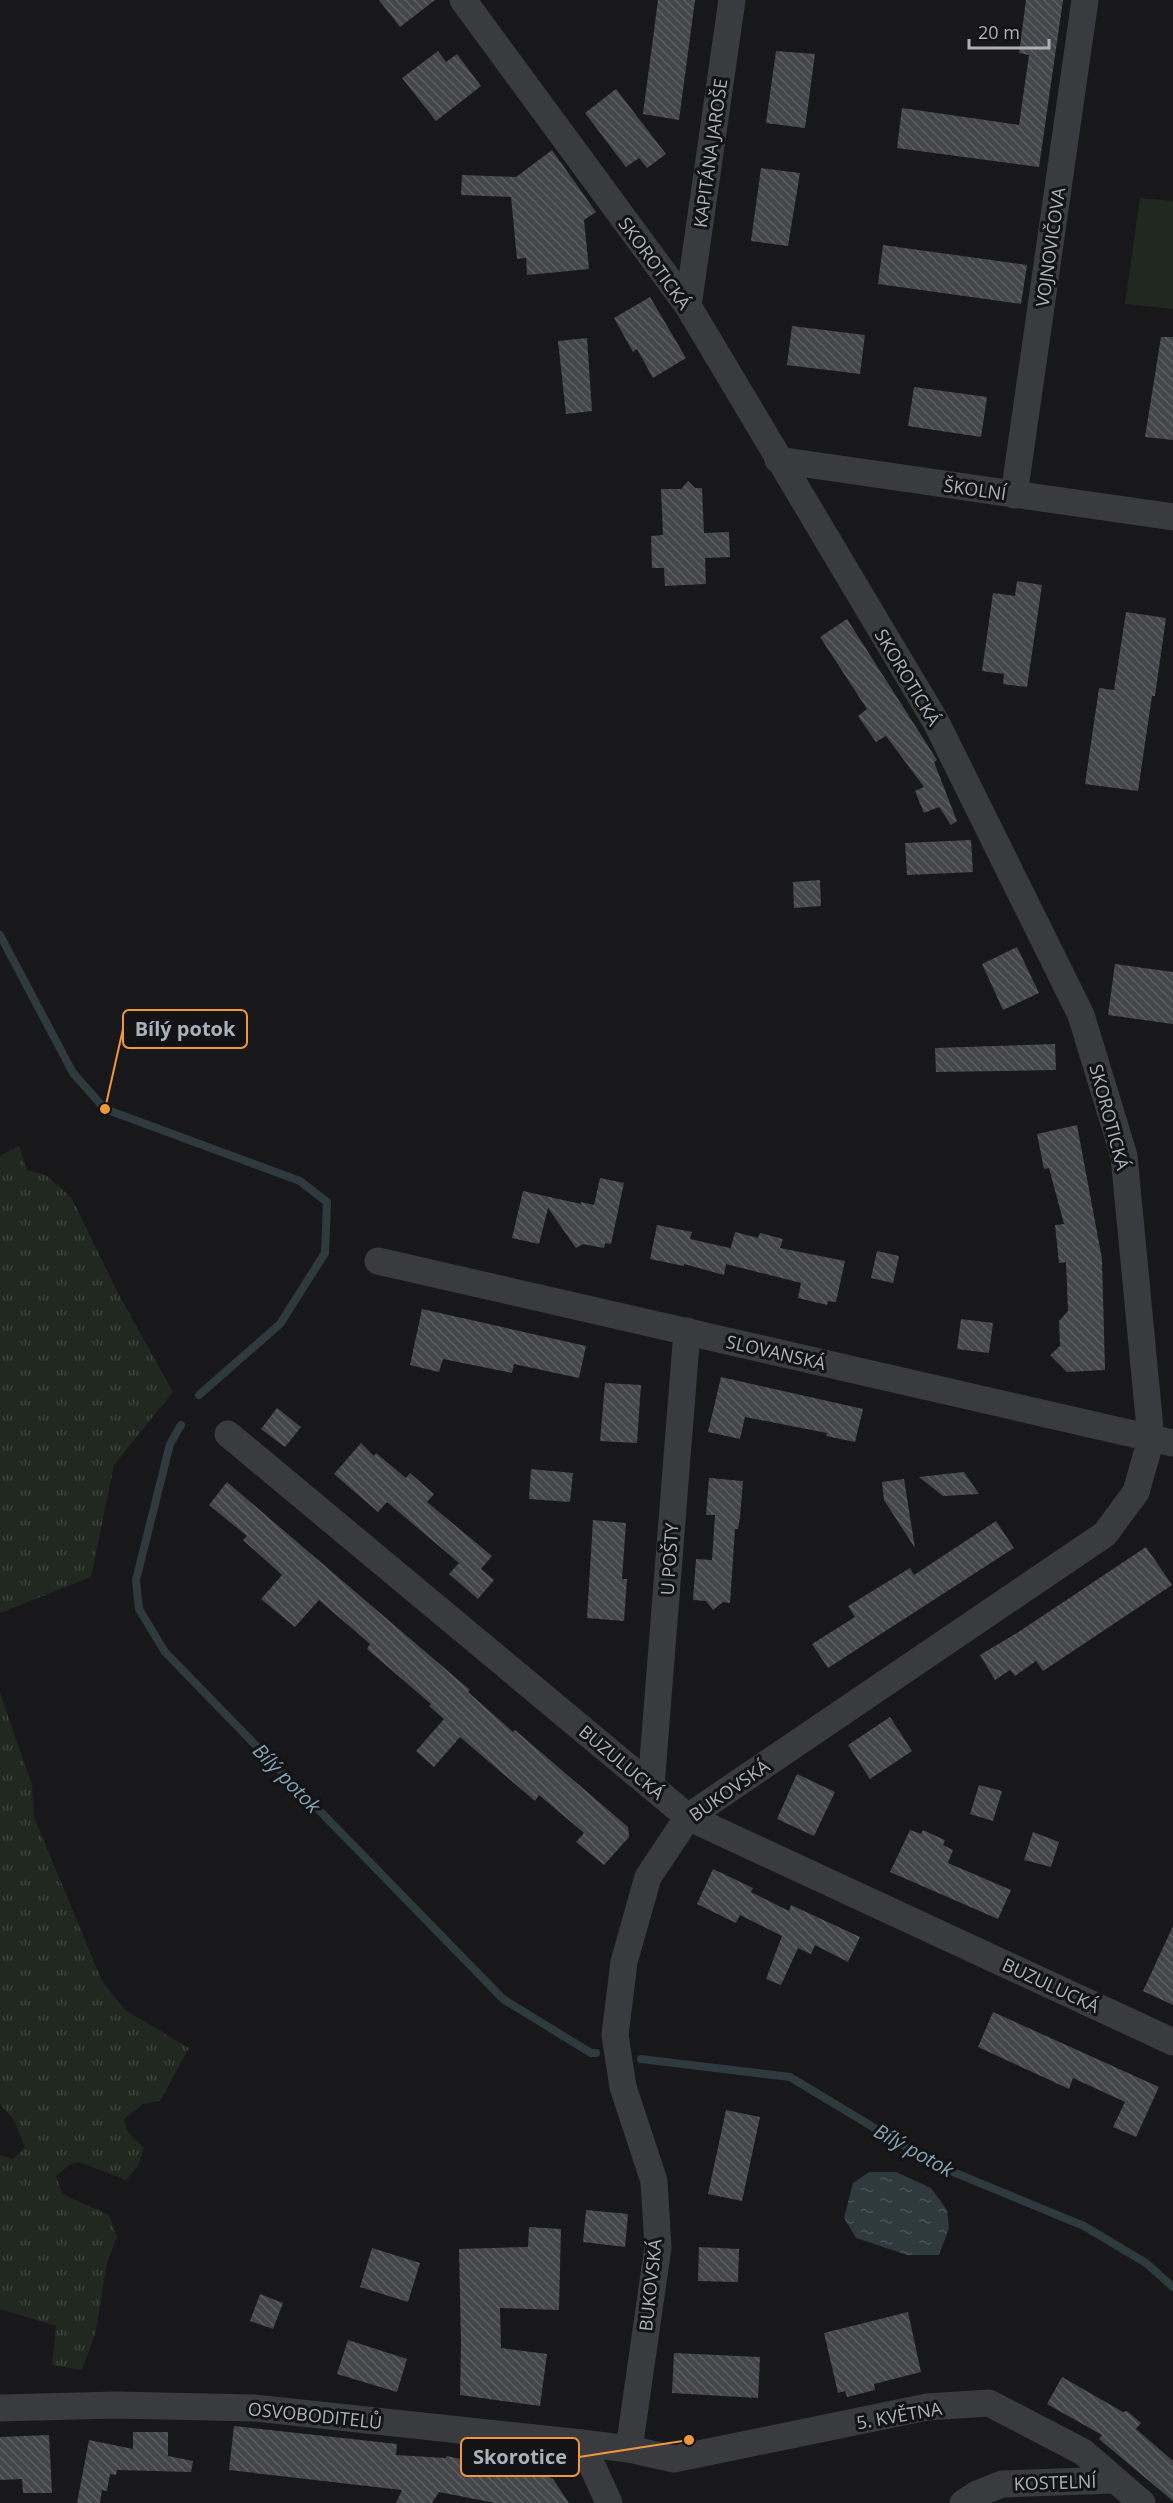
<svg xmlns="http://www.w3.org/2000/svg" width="1173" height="2503" font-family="'Open Sans',sans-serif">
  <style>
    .grass { fill: url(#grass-tufts) }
    .garden { fill: #202820 }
    .water { fill: url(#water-ripples) }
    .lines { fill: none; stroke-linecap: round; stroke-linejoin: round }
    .stream { stroke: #2e3a3e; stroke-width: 8 }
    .building { fill: url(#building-back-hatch) }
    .minor { stroke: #393b3f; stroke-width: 27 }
    .labels { text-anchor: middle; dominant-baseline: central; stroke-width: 6; stroke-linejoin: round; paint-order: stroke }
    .street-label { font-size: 18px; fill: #aab1ba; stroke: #131315 }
    .water-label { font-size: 20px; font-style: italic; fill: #82a4b4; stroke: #131315 }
    .leader { fill: none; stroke: #f0973a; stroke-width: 2 }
    .callout-dot { fill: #f0973a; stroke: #131315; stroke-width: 2 }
    .callout { fill: #131315; stroke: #f0973a; stroke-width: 2 }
    .callout-label { font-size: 20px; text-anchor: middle; font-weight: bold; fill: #aab1ba }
  </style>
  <defs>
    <pattern id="grass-tufts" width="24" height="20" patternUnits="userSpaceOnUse" patternTransform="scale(1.5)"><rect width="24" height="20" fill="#202820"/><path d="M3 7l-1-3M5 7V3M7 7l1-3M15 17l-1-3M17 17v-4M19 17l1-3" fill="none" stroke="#3e453e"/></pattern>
    <pattern id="water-ripples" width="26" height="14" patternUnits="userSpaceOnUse" patternTransform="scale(1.5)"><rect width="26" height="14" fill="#2e3a3e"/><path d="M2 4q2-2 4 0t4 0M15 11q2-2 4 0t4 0" fill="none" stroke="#4a5458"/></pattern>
    <pattern id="building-back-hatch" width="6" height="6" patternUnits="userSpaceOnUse" patternTransform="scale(1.5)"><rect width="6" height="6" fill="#44464a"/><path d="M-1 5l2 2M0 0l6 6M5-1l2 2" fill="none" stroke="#5c5e62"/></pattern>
  </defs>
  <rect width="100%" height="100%" fill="#18181a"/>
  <!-- grass -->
  <g class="grass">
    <path d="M 19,1146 L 27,1170 L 47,1176 L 71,1197 L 119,1295 L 173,1392 L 114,1465 L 91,1577 L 0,1613 L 0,1156 Z"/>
    <path d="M 0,1693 L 32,1785 L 34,1817 L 102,1981 L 125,2010 L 189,2048 L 160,2101 L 143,2104 L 124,2119 L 127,2131 L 144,2148 L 138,2166 L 126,2180 L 79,2162 L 69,2165 L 56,2176 L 62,2194 L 109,2215 L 117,2237 L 107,2263 L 96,2331 L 82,2370 L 52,2365 L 56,2326 L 0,2309 L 0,2155 L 13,2159 L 25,2148 L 14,2120 L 0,2104 Z"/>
  </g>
  <!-- garden -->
  <path class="garden" d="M 1140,198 L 1173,201 L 1173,309 L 1125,304 Z"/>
  <!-- water -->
  <path class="water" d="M 869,2172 L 896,2172 L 931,2188 L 947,2210 L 949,2228 L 939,2255 L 907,2255 L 856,2238 L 844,2218 L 853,2183 Z"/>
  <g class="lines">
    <!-- stream -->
    <g class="stream">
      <path d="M 0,935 L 73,1073 L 105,1109 L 300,1181 L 327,1202 L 325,1253 L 280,1324 L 199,1395"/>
      <path d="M 181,1425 L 170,1444 L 136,1580 L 139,1609 L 165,1652 L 503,1999 L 591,2053 L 596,2053"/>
      <path d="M 641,2059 L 790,2077 L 936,2165 L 1084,2226 L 1146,2263 L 1173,2287"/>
    </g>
  </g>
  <!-- building -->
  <g class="building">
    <path d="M 379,0 L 435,0 L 400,27 Z"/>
    <path d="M 658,0 L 695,0 L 679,120 L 643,114 Z"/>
    <path d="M 1026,0 L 1063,0 L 1039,167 L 897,148 L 902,108 L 1019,125 L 1029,55 L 1019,53 Z"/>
    <path d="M 438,51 L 446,62 L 457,54 L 481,86 L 436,121 L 402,78 Z"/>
    <path d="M 776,51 L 815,54 L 805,128 L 766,123 Z"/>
    <path d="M 616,89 L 666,154 L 647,168 L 639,158 L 626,167 L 585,113 Z"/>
    <path d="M 552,150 L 596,212 L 584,220 L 589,269 L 527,275 L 526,258 L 517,259 L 511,197 L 461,195 L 462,175 L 516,177 Z"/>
    <path d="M 761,168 L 800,173 L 788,246 L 751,241 Z"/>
    <path d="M 883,245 L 1027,265 L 1021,304 L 878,284 Z"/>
    <path d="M 650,297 L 686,358 L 653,378 L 637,349 L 633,352 L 614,318 Z"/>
    <path d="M 792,326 L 865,335 L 860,374 L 787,365 Z"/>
    <path d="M 1161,337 L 1173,337 L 1173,440 L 1145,437 Z"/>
    <path d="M 587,338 L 592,411 L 566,414 L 558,341 Z"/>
    <path d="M 914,387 L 987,397 L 981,437 L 908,426 Z"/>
    <path d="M 688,481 L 695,488 L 702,488 L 704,533 L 729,532 L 730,557 L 705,558 L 706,584 L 665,586 L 664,568 L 652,568 L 651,536 L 663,535 L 661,489 L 681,489 Z"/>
    <path d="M 1017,581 L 1042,585 L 1027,687 L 1003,684 L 1004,674 L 982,671 L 993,593 L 1015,596 Z"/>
    <path d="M 1126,612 L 1166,618 L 1155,696 L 1152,696 L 1138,791 L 1085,784 L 1099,688 L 1114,690 Z"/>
    <path d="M 847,619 L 937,760 L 934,762 L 957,821 L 951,825 L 939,807 L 924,813 L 915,791 L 924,787 L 886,736 L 876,742 L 858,716 L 867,709 L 820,637 Z"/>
    <path d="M 971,840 L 973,872 L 907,875 L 905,843 Z"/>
    <path d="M 820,880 L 821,906 L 794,908 L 793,882 Z"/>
    <path d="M 1017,947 L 1039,993 L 1003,1010 L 982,964 Z"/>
    <path d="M 1115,964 L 1173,972 L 1173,1024 L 1108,1015 Z"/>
    <path d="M 1055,1044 L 1056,1070 L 936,1072 L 935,1048 Z"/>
    <path d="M 1077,1125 L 1102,1259 L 1105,1370 L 1067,1372 L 1050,1355 L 1060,1346 L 1059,1321 L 1068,1311 L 1066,1262 L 1059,1263 L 1055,1225 L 1064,1224 L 1049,1168 L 1044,1169 L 1037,1134 Z"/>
    <path d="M 600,1178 L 624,1183 L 611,1244 L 605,1243 L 604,1248 L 583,1244 L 576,1248 L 548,1208 L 539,1244 L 512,1238 L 523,1191 L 581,1204 L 581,1202 L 594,1205 Z"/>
    <path d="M 657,1225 L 692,1232 L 690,1239 L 730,1248 L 730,1250 L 735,1232 L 758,1238 L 760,1233 L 783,1239 L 780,1248 L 845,1261 L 836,1302 L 828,1301 L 827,1305 L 798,1298 L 801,1283 L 726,1264 L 724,1275 L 684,1264 L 684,1266 L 650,1259 Z"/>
    <path d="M 877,1251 L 899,1256 L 893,1283 L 871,1278 Z"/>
    <path d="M 422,1309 L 586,1346 L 579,1378 L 514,1364 L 512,1373 L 443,1359 L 439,1372 L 410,1365 Z"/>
    <path d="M 961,1319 L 993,1323 L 989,1353 L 957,1349 Z"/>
    <path d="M 721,1377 L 863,1409 L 855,1442 L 826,1436 L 827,1433 L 745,1417 L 740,1439 L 708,1432 Z"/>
    <path d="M 605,1383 L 641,1385 L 637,1443 L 600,1441 Z"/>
    <path d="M 277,1408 L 301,1427 L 285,1447 L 261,1429 Z"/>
    <path d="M 361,1443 L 374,1456 L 376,1453 L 406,1478 L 410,1473 L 434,1494 L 427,1502 L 492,1556 L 481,1569 L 494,1580 L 478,1599 L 449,1574 L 459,1563 L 387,1502 L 378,1512 L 334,1474 Z"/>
    <path d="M 531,1469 L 573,1473 L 570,1502 L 529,1499 Z"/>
    <path d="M 964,1472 L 979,1494 L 943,1496 L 919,1477 Z"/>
    <path d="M 709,1478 L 743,1481 L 740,1517 L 738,1529 L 735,1529 L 730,1603 L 723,1602 L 713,1610 L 706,1601 L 693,1600 L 696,1559 L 712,1560 L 715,1515 L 706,1515 Z"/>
    <path d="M 904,1479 L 915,1548 L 884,1500 L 882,1482 Z"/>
    <path d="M 227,1482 L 470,1690 L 468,1692 L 513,1732 L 515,1730 L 628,1827 L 629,1837 L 604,1865 L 576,1842 L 584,1833 L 539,1795 L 535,1801 L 460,1737 L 434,1767 L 416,1751 L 444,1719 L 429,1706 L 431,1704 L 367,1649 L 370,1644 L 319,1600 L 295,1627 L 261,1599 L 282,1575 L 243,1540 L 247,1536 L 209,1505 Z"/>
    <path d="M 593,1520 L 626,1523 L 622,1579 L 627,1579 L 624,1621 L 587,1618 Z"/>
    <path d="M 996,1521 L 1014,1548 L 828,1668 L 812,1644 L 855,1617 L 848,1606 L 910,1568 L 914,1575 Z"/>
    <path d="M 1146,1547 L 1172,1585 L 1043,1671 L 1036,1661 L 1015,1676 L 1010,1670 L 995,1680 L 980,1655 L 1020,1631 Z"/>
    <path d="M 890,1717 L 912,1751 L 870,1779 L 848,1745 Z"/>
    <path d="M 797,1774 L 835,1792 L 814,1836 L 777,1819 Z"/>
    <path d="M 979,1785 L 1002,1791 L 993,1821 L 970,1814 Z"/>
    <path d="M 910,1830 L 921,1834 L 923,1830 L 945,1840 L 943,1845 L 953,1850 L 948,1863 L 1011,1890 L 998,1919 L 890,1872 Z"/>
    <path d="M 1033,1832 L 1059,1842 L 1051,1867 L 1024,1860 Z"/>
    <path d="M 713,1869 L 753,1888 L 751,1892 L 789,1911 L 791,1905 L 860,1937 L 848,1962 L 815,1945 L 811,1954 L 798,1948 L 781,1985 L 766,1979 L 782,1936 L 740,1915 L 736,1923 L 697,1904 Z"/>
    <path d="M 1173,1926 L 1173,2005 L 1143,1991 Z"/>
    <path d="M 993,2012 L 1159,2087 L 1136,2137 L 1113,2127 L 1125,2102 L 1073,2078 L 1069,2089 L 978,2047 Z"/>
    <path d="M 726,2110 L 760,2117 L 742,2201 L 708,2194 Z"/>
    <path d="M 586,2210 L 628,2214 L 625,2247 L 583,2242 Z"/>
    <path d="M 529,2227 L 561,2229 L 559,2310 L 500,2308 L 501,2348 L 547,2354 L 540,2406 L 460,2395 L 461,2344 L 459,2249 L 528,2247 Z"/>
    <path d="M 699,2247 L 739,2249 L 738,2282 L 698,2281 Z"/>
    <path d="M 372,2248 L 420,2263 L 408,2302 L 360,2287 Z"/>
    <path d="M 260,2294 L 283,2303 L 273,2329 L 250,2321 Z"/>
    <path d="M 908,2312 L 921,2372 L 874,2384 L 875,2390 L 847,2397 L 845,2391 L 838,2393 L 824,2333 Z"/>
    <path d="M 348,2340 L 407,2359 L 397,2392 L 337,2374 Z"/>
    <path d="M 674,2353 L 760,2357 L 758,2398 L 672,2393 Z"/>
    <path d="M 1062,2377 L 1123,2412 L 1127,2411 L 1141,2423 L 1136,2429 L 1173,2461 L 1173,2501 L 1099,2439 L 1102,2435 L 1047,2404 Z"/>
    <path d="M 234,2426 L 397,2444 L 396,2455 L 446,2458 L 446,2456 L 493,2465 L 495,2455 L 511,2458 L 553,2479 L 569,2503 L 495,2503 L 439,2492 L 432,2503 L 396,2503 L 402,2490 L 229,2470 Z"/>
    <path d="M 133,2432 L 168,2432 L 168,2456 L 193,2461 L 191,2472 L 117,2470 L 116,2475 L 110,2474 L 107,2491 L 102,2490 L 100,2503 L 77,2503 L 89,2440 L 133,2449 Z"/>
    <path d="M 49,2435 L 52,2493 L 23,2493 L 22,2479 L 0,2480 L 0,2437 Z"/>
  </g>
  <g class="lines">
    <!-- minor -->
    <g class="minor">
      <path d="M 463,0 L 688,306 L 936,722 L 1081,1015 L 1124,1156 L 1151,1439 L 1136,1492 L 1105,1534 L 688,1817 L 648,1877 L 624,1962 L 615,2035 L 623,2087 L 654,2181 L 658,2247 L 629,2449"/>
      <path d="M 688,306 L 732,0"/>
      <path d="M 778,460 L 1173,517"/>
      <path d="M 1014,495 L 1085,0"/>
      <path d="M 378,1261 L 1173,1443"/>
      <path d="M 228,1434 L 688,1817 L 1173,2042"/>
      <path d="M 651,1786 L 687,1331"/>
      <path d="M 0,2408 L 116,2405 L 254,2408 L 582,2443 L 629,2449 L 674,2459 L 927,2407 L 989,2403 L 1083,2452 L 1142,2503"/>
      <path d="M 582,2443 L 609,2503"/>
      <path d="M 963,2503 L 977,2494 L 1002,2484 L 1115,2480"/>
    </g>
  </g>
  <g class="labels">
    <!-- street labels -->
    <g class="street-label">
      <text transform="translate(710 153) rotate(-82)">KAPITÁNA JAROŠE</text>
      <text transform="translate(1050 247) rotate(-82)">VOJNOVIČOVA</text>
      <text transform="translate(655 263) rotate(54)">SKOROTICKÁ</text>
      <text transform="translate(975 489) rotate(8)">ŠKOLNÍ</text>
      <text transform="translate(908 677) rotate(59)">SKOROTICKÁ</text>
      <text transform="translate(1110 1117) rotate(75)">SKOROTICKÁ</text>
      <text transform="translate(776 1352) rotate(13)">SLOVANSKÁ</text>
      <text transform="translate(669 1559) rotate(-86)">U POŠTY</text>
      <text transform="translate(622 1762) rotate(40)">BUZULUCKÁ</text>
      <text transform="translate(729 1790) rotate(-35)">BUKOVSKÁ</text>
      <text transform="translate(1051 1985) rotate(25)">BUZULUCKÁ</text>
      <text transform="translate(650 2285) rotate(-84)">BUKOVSKÁ</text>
      <text transform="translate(315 2415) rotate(6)">OSVOBODITELŮ</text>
      <text transform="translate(899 2415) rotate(-10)">5. KVĚTNA</text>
      <text transform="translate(1055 2482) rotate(-2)">KOSTELNÍ</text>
    </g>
    <!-- water labels -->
    <g class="water-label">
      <text transform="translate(287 1778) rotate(46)">Bílý potok</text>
      <text transform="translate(914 2150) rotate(29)">Bílý potok</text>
    </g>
  </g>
  <!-- callouts -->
  <path class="leader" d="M105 1109L123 1029M689 2440L579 2457"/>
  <g class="callout-dot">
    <circle cx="105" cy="1109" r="6"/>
    <circle cx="689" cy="2440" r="6"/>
  </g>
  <g class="callout">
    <rect x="123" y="1010" width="124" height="38" rx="6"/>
    <rect x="461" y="2438" width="118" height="38" rx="6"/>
  </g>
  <g class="callout-label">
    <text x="185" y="1036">Bílý potok</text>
    <text x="520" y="2464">Skorotice</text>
  </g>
  <!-- scale -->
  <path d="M969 39v9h80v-9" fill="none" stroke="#aab1ba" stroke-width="3"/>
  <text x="978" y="39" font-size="18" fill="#aab1ba" stroke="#131315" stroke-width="4.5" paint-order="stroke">20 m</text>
</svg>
